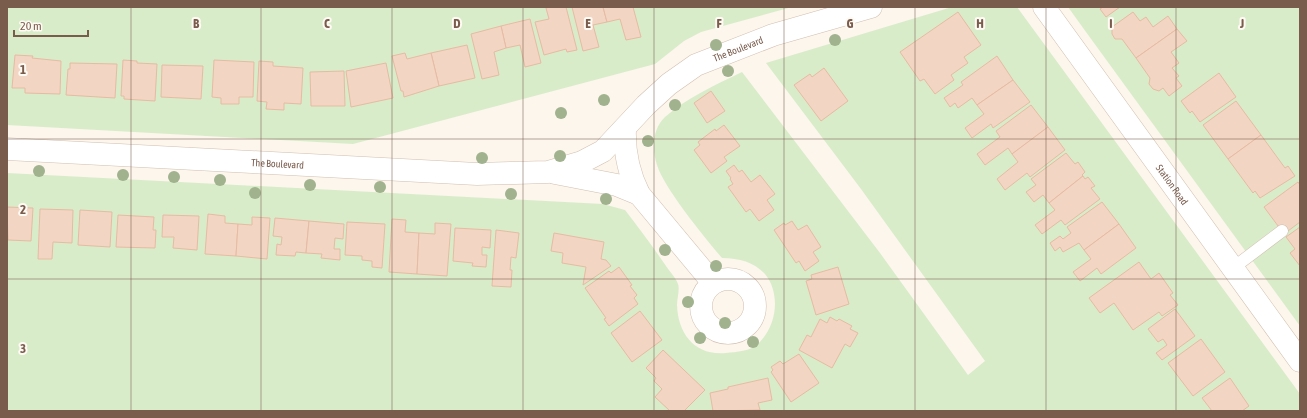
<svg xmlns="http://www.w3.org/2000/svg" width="1307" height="418" font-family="'Asap Condensed',sans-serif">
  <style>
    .green { fill: #d8ecc9 }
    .building { fill: #f3d5c3; stroke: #e6bba3 }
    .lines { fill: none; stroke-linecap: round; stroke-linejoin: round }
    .lane-casing { stroke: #d1beb0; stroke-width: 13 }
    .street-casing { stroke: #d1beb0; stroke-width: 23 }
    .lane { stroke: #fff; stroke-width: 12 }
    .street { stroke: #fff; stroke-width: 22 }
    .tree { fill: #a0b28e }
    .grid { fill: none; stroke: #7a5c4d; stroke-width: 1; stroke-opacity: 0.55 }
    .labels { text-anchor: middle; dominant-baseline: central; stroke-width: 4; stroke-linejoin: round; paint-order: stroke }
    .street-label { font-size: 10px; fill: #7a5c4d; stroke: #fffaf3 }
    .grid-label { font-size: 13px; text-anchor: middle; font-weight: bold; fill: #7a5c4d; stroke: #fffaf3; stroke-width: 4; stroke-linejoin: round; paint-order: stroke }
  </style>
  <rect width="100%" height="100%" fill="#fdf6ec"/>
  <!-- green -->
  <g class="green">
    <path d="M 7,7 L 792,7 L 701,32 L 684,41 L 655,64 L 353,144 L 7,125 Z"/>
    <path d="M 952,7 L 1017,7 L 1300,394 L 1300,411 L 7,411 L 7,173 L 603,204 L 625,210 C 639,228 653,247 666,266 C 670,272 676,278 678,284 C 680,289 677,299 677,305 C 678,334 695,356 726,353 C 736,352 751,351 758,344 C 769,333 775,319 775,303 C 774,271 751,258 722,258 C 705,238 664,188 657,165 C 652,150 652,129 665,117 C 685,99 717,84 742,72 L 880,253 L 968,375 L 985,361 L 861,189 L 766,63 Z"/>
    <path d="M 1068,7 L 1300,7 L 1300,326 L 1086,32 Z"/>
  </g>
  <!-- building -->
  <g class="building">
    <path d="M 550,7 L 566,7 L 577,50 L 567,52 L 566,49 L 544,55 L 535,22 L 549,19 L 546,8 Z"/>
    <path d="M 572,7 L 603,7 L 607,22 L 593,25 L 599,47 L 583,51 Z"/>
    <path d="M 603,7 L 633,7 L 641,37 L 626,40 L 620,19 L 607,22 Z"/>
    <path d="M 1103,7 L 1120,7 L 1106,17 L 1100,9 Z"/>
    <path d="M 958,12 L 981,45 L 964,57 L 968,63 L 951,75 L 954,80 L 935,94 L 924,79 L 920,81 L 900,52 Z"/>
    <path d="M 1133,12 L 1140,21 L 1146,17 L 1153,27 L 1168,16 L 1177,29 L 1136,58 L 1122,39 L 1115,39 L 1112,34 L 1112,27 Z"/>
    <path d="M 530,19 L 541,63 L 525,67 L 520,45 L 506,48 L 501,26 Z"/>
    <path d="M 501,26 L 506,48 L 494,52 L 499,75 L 482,79 L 471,34 Z"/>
    <path d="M 1177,29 L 1187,41 L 1171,52 L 1179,63 L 1172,68 L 1179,76 L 1176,78 L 1182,86 L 1169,96 L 1163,88 L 1159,91 L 1153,89 L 1149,84 L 1150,78 L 1136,58 Z"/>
    <path d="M 467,45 L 475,78 L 439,86 L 431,53 Z"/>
    <path d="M 405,53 L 407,59 L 431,53 L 439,86 L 404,97 L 403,91 L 401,91 L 392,56 Z"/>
    <path d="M 15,55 L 33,56 L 32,58 L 61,61 L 60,94 L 25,93 L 25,88 L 12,88 Z"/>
    <path d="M 997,56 L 1013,80 L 977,105 L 972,98 L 958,108 L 955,103 L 950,107 L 944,98 L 963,85 L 961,82 Z"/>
    <path d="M 123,60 L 137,61 L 137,63 L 157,64 L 155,101 L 124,99 L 124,96 L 121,96 Z"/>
    <path d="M 214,60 L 254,62 L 253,97 L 239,97 L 239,104 L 221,104 L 221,98 L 212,97 Z"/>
    <path d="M 259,61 L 273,62 L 273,66 L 303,68 L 301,104 L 284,103 L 284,110 L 266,109 L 267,102 L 257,101 Z"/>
    <path d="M 70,63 L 117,64 L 115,98 L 66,95 L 68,69 L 70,69 Z"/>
    <path d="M 386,63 L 393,98 L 351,107 L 346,71 Z"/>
    <path d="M 162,65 L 203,66 L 201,99 L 161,97 Z"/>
    <path d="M 824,68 L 848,101 L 821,121 L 794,85 L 810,74 L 812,77 Z"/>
    <path d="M 344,71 L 345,106 L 311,106 L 310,72 Z"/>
    <path d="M 1219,73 L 1236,97 L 1200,122 L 1192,111 L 1190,113 L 1181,101 Z"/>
    <path d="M 1013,80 L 1030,102 L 993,128 L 991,124 L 972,138 L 965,128 L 984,114 L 977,105 Z"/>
    <path d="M 711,91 L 725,111 L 707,123 L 694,103 Z"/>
    <path d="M 1236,101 L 1261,135 L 1228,159 L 1203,125 Z"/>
    <path d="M 1031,105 L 1048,127 L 1012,154 L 1008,148 L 985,165 L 977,154 L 1000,137 L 996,131 Z"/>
    <path d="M 724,125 L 740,146 L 724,157 L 727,161 L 711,173 L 694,150 L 700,145 L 698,142 L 715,129 L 716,131 Z"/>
    <path d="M 1048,127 L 1065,150 L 1030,177 L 1027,173 L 1005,190 L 997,179 L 1018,162 L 1012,154 Z"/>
    <path d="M 1261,135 L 1285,168 L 1288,166 L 1295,176 L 1260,198 L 1255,191 L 1253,193 L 1228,159 Z"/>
    <path d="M 1066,153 L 1075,164 L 1078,162 L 1085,172 L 1082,175 L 1083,176 L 1049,203 L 1043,195 L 1034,202 L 1026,192 L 1036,185 L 1031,179 Z"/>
    <path d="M 734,165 L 739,172 L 742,170 L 751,182 L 760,175 L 775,194 L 767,200 L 774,210 L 759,221 L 750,209 L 746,212 L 728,187 L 733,184 L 730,179 L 731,178 L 726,171 Z"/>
    <path d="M 1083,176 L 1085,179 L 1088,177 L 1095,186 L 1091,188 L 1100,199 L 1065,225 L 1061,220 L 1042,234 L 1035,225 L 1055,210 L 1049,203 Z"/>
    <path d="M 1298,182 L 1300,185 L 1300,222 L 1284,234 L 1264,207 Z"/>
    <path d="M 1102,202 L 1119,224 L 1084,250 L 1079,243 L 1063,252 L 1060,247 L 1055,251 L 1050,243 L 1060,236 L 1063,239 L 1071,233 L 1067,227 Z"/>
    <path d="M 7,207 L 33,208 L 31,241 L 8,240 Z"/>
    <path d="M 40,209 L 73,210 L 72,243 L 53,242 L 52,259 L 38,259 Z"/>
    <path d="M 80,210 L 112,212 L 110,247 L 78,245 Z"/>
    <path d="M 208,214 L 225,216 L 225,223 L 238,224 L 236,256 L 205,254 Z"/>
    <path d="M 118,215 L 154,217 L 153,230 L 156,230 L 155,248 L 116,247 Z"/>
    <path d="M 163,215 L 199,216 L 197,250 L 173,248 L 174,237 L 162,237 Z"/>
    <path d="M 252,217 L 270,218 L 267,259 L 236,256 L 238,224 L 252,225 Z"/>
    <path d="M 275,218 L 309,221 L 306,253 L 296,252 L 295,256 L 276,255 L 277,244 L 281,245 L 282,237 L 273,236 Z"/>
    <path d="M 392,219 L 406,220 L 405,232 L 419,233 L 417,274 L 389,272 Z"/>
    <path d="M 309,221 L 344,224 L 343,239 L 335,238 L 334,249 L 340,249 L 340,260 L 321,258 L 322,254 L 306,253 Z"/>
    <path d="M 792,221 L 798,230 L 807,225 L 821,247 L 813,252 L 819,261 L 805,271 L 799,261 L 796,263 L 774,230 L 784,223 L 785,225 Z"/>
    <path d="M 347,222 L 385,224 L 382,268 L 372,267 L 372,261 L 362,260 L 362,256 L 345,255 Z"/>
    <path d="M 435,223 L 451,224 L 447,276 L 417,274 L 419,233 L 435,234 Z"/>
    <path d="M 1119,224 L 1136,248 L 1101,274 L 1097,268 L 1080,281 L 1073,272 L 1091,259 L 1084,250 Z"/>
    <path d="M 1300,227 L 1300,266 L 1290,253 L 1295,249 L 1286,237 Z"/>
    <path d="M 455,228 L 491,230 L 490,248 L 482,247 L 482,255 L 487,255 L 486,267 L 472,266 L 473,263 L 453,261 Z"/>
    <path d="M 496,230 L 519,233 L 516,258 L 511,257 L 510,270 L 512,270 L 511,287 L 492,286 Z"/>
    <path d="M 554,233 L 604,242 L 601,259 L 606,260 L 611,266 L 583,285 L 586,267 L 562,263 L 563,253 L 551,251 Z"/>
    <path d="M 1139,262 L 1151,279 L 1159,273 L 1173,293 L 1170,295 L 1178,305 L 1162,316 L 1159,312 L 1133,330 L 1114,303 L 1100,313 L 1089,298 Z"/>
    <path d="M 619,267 L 632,285 L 630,286 L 637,295 L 634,298 L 638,304 L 609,326 L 604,319 L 606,318 L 585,288 L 609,271 L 611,273 Z"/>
    <path d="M 838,267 L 849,304 L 816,315 L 806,281 L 812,279 L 811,275 Z"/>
    <path d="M 1175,309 L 1195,336 L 1162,360 L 1156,353 L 1167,345 L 1163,339 L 1158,342 L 1148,329 Z"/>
    <path d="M 640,311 L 662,340 L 632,362 L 611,333 Z"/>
    <path d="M 830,317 L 837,321 L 839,319 L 852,326 L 850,329 L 858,333 L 850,347 L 845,344 L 832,368 L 799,350 L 807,335 L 811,337 L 820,319 L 827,323 Z"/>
    <path d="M 1201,339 L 1225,372 L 1193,396 L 1168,363 Z"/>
    <path d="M 663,350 L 705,390 L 684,411 L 670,411 L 655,397 L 662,389 L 654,381 L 656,378 L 646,368 Z"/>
    <path d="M 799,354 L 819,383 L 791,402 L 771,372 L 773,370 L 771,367 L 780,361 L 783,364 Z"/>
    <path d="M 768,378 L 772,400 L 758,403 L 760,410 L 713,411 L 710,393 L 728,389 L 728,387 Z"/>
    <path d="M 1230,378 L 1249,406 L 1242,411 L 1212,411 L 1202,398 Z"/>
  </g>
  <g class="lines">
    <!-- lane casing -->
    <g class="lane-casing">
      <path id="lane" d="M 1233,268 L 1282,231"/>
    </g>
    <!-- street casing -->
    <g class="street-casing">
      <g id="street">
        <path id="s1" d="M 1044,7 L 1300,361"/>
        <path d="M 625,128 C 624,152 628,172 639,194 L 713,283"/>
        <path id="s2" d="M 7,149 L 477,174 L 548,172 L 582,162 L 603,151 L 646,105 L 669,84 L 696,65 L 773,35 L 871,7"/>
        <path d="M 555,173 L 617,185 L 639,194"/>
        <circle cx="728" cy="306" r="27"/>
      </g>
    </g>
    <!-- lane -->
    <use href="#lane" class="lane"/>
    <!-- street -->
    <use href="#street" class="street"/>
  </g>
  <!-- trees -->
  <g class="tree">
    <circle cx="835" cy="40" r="6"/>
    <circle cx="716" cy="45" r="6"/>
    <circle cx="728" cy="71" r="6"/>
    <circle cx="604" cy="100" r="6"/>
    <circle cx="675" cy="105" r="6"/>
    <circle cx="561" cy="113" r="6"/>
    <circle cx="648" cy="141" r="6"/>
    <circle cx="560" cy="156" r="6"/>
    <circle cx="482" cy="158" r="6"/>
    <circle cx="39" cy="171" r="6"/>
    <circle cx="123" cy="175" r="6"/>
    <circle cx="174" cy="177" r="6"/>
    <circle cx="220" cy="180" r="6"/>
    <circle cx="310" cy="185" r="6"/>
    <circle cx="380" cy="187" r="6"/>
    <circle cx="255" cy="193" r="6"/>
    <circle cx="511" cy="194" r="6"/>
    <circle cx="606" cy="199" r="6"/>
    <circle cx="665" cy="250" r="6"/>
    <circle cx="716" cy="266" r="6"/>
    <circle cx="688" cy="302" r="6"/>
    <circle cx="725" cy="323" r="6"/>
    <circle cx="700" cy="338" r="6"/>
    <circle cx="753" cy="342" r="6"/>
  </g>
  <!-- grid -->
  <path class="grid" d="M 131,7 L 131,411M 261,7 L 261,411M 392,7 L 392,411M 523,7 L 523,411M 654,7 L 654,411M 784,7 L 784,411M 915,7 L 915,411M 1046,7 L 1046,411M 1176,7 L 1176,411M 7,139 L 1300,139M 7,279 L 1300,279"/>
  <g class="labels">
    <!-- street labels -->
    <g class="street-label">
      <text stroke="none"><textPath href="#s2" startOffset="773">The Boulevard</textPath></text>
      <text stroke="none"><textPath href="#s2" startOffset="271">The Boulevard</textPath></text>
      <text stroke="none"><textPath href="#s1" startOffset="219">Station Road</textPath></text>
    </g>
  </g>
  <g class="grid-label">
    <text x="196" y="28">B</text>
    <text x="327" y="28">C</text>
    <text x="457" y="28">D</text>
    <text x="588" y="28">E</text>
    <text x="719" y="28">F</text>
    <text x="850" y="28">G</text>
    <text x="980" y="28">H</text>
    <text x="1111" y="28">I</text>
    <text x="1242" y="28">J</text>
    <text x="23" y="74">1</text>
    <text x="23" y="214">2</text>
    <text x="23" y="353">3</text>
  </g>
  <!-- border -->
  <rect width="1307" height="418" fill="none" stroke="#7a5c4d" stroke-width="16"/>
  <!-- scale -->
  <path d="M14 30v6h74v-6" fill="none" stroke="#7a5c4d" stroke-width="2"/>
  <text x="20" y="30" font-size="12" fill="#7a5c4d" stroke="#fffaf3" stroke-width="3" paint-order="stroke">20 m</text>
</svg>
